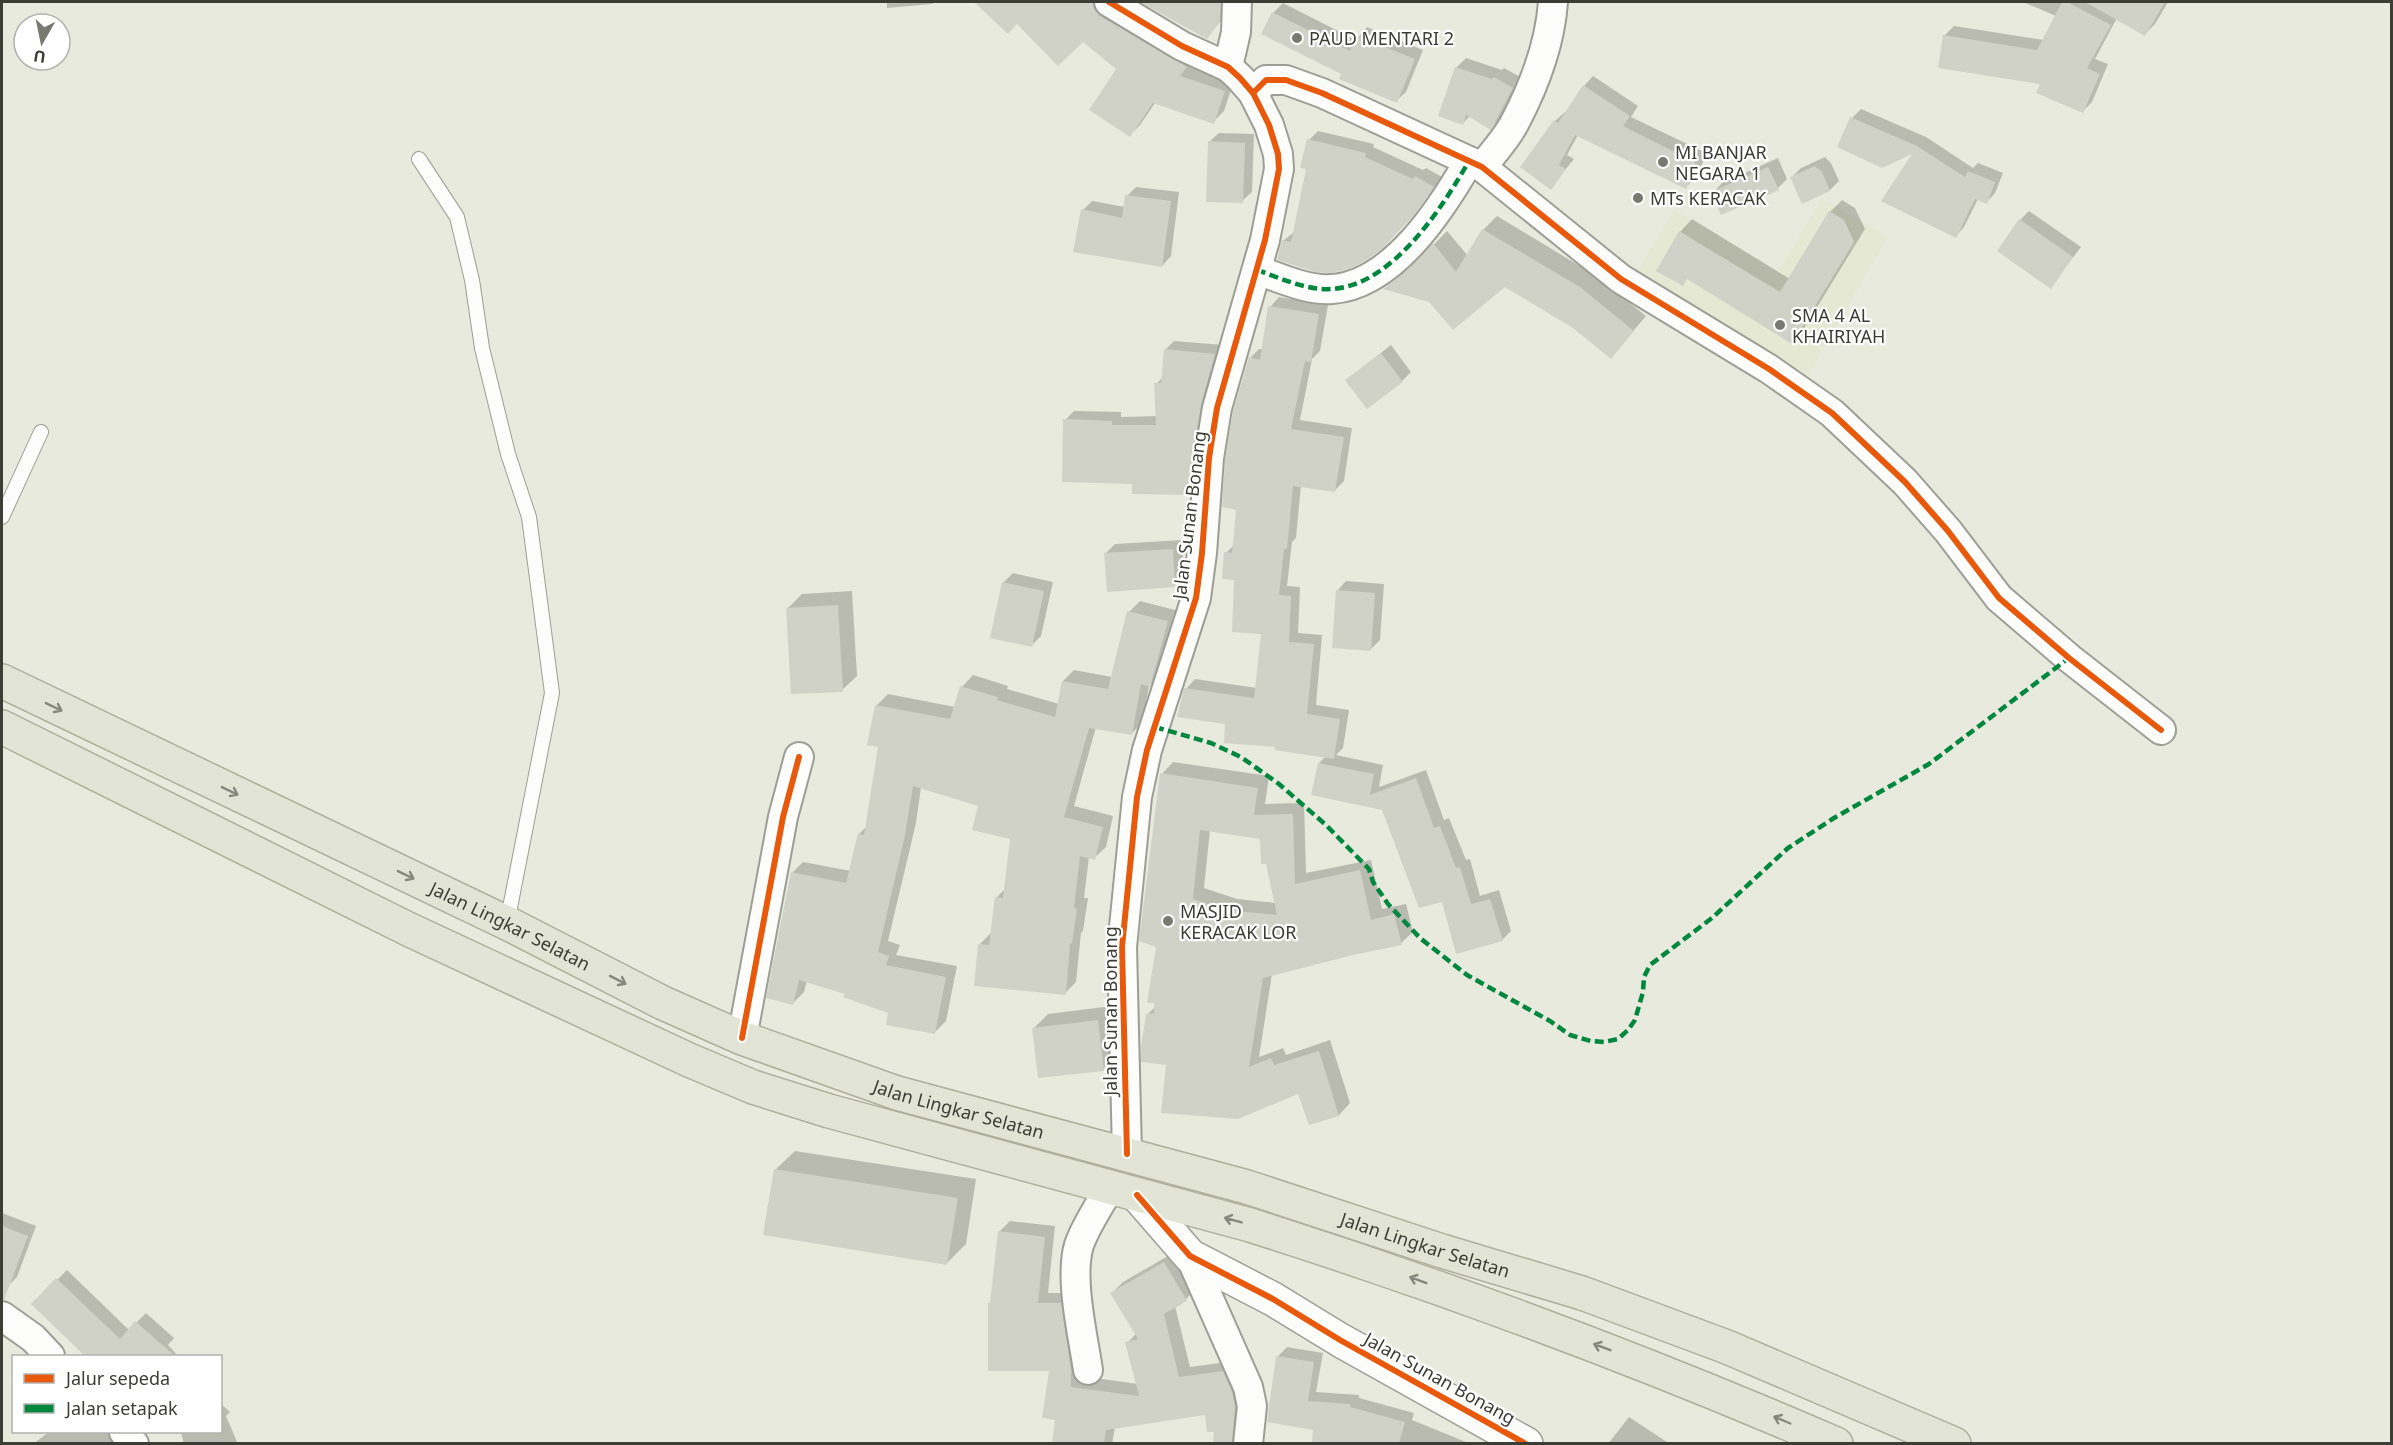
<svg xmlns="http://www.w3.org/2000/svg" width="2393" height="1445" font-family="'Noto Sans',sans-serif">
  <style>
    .built { fill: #e5e8d2 }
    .shadow { fill: #0003; fill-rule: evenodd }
    .building { fill: #d0d2c8; fill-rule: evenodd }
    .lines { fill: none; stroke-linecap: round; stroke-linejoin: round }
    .service-casing { stroke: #9d9e95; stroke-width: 16 }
    .minor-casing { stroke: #9d9e95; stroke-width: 32 }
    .tertiary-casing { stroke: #9d9e95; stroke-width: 36 }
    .trunk-casing { stroke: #aeaf9b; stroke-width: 36 }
    .service { stroke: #fcfcfa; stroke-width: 14 }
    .minor { stroke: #fcfcfa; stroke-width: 28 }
    .tertiary { stroke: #fcfcfa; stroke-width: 33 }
    .trunk { stroke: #e2e4d6; stroke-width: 33 }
    .quiet { stroke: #00873e; stroke-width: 4.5; stroke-dasharray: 9 4.5; stroke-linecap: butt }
    .cycleway-casing { stroke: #fff; stroke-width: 10 }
    .cycleway { stroke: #e8590c; stroke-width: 6 }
    .oneway { stroke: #87887d }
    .poi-dot { fill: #787a70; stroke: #fff; stroke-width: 2 }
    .labels { text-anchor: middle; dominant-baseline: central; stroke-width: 4.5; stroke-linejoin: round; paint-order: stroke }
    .poi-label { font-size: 18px; fill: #3c3d35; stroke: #fff; text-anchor: start }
    .street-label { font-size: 18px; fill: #3c3d35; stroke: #fff }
  </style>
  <rect width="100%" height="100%" fill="#e8eade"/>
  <!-- built -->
  <path class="built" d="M 1822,198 L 1888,237 L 1808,375 L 1635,275 L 1674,210 L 1779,271 Z"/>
  <!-- shadow -->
  <g class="shadow">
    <path d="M 887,2 L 935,2 L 932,4 L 887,8 Z"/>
    <path d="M 977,2 L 1107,2 L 1196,56 L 1189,66 L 1234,81 L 1224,111 L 1213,122 L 1155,103 L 1140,125 L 1130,135 L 1118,68 L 1082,40 L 1018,22 L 1008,31 Z"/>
    <path d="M 1143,2 L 1230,2 L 1230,10 L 1207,37 Z"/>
    <path d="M 2023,2 L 2094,2 L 2102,6 L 2104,2 L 2168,2 L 2155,24 L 2145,34 L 2117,18 L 2095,59 L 2108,64 L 2092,102 L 2082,112 L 2042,83 L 1944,36 L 1954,26 L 2044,40 L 2056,16 Z"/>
    <path d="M 1283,3 L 1356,40 L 1367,27 L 1423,50 L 1406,92 L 1396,101 L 1263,33 L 1273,13 Z"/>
    <path d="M 1466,58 L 1502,70 L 1504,68 L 1522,78 L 1500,118 L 1491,128 L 1470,116 L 1463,123 L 1456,68 Z"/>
    <path d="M 1593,76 L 1638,106 L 1631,117 L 1704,152 L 1704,160 L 1695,178 L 1686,187 L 1578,135 L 1567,155 L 1574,159 L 1550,188 L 1555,121 L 1565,112 L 1567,113 L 1584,86 Z"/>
    <path d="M 1861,109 L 1926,137 L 1973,168 L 1978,163 L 2003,173 L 1995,193 L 1987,202 L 1978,199 L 1964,227 L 1956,236 L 1916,150 L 1852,118 Z"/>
    <path d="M 1318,131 L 1374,144 L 1373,147 L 1423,170 L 1426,168 L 1442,177 L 1410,219 L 1366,259 L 1283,241 L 1294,232 L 1308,168 L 1309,140 Z"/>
    <path d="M 1219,133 L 1254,134 L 1252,192 L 1242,201 L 1209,142 Z"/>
    <path d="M 1825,157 L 1831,163 L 1839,181 L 1830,190 L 1792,177 L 1801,168 Z"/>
    <path d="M 1778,158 L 1787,179 L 1778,188 L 1713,193 L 1722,183 Z"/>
    <path d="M 1136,187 L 1179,192 L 1171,256 L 1162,266 L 1083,210 L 1092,201 L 1125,207 L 1127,196 Z"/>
    <path d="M 1842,200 L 1855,208 L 1865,229 L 1803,330 L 1791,342 L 1688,278 L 1682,284 L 1680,232 L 1692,219 L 1790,279 L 1830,212 Z"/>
    <path d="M 2029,211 L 2081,247 L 2050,287 L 2020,220 Z"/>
    <path d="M 1497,216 L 1593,274 L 1646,316 L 1611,357 L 1573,326 L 1505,286 L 1430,300 L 1386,288 L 1420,259 L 1447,231 L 1468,256 L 1483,230 Z"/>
    <path d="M 1279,297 L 1328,305 L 1320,351 L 1312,359 L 1300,420 L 1352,428 L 1344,481 L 1334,491 L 1301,485 L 1296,538 L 1292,542 L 1287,586 L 1300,587 L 1298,633 L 1322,635 L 1316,705 L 1349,710 L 1343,748 L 1336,755 L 1383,765 L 1379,787 L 1426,770 L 1444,820 L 1449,818 L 1466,860 L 1470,859 L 1480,896 L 1499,890 L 1511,931 L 1502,940 L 1443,900 L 1383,808 L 1319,763 L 1326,756 L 1277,745 L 1186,689 L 1195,679 L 1257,688 L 1262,632 L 1236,579 L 1226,553 L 1235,544 L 1250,358 L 1259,349 L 1263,349 L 1270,307 Z"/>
    <path d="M 1174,341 L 1223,345 L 1198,485 L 1189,494 L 1133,482 L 1065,420 L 1074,411 L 1121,412 L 1121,417 L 1157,416 L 1156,384 L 1163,377 L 1165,350 Z"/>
    <path d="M 1391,345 L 1411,372 L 1402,381 L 1347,380 Z"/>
    <path d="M 1182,540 L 1184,576 L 1175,585 L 1105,554 L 1115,544 Z"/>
    <path d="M 1013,573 L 1053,582 L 1041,636 L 1032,645 L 1003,583 Z"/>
    <path d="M 1346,581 L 1384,584 L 1380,640 L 1371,649 L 1337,591 Z"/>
    <path d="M 852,591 L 857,676 L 842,690 L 788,608 L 802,594 Z"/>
    <path d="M 1140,601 L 1179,611 L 1161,674 L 1149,686 L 1142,723 L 1131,734 L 1096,727 L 1074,806 L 1113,816 L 1106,847 L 1094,858 L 1089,857 L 1084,898 L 1088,898 L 1083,931 L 1081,933 L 1076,982 L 1065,993 L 980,944 L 992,932 L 996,898 L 1006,888 L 1011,838 L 980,804 L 921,787 L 916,823 L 888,941 L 900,945 L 896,955 L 957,966 L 946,1021 L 934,1033 L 847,993 L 807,980 L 804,992 L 793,1003 L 792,873 L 803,862 L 851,871 L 859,834 L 866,827 L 879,746 L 876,706 L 888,694 L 955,707 L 962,687 L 973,675 L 1008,686 L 1007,689 L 1059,704 L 1063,681 L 1074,670 L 1112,677 L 1129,612 Z"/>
    <path d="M 1173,762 L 1269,776 L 1265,804 L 1304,803 L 1306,873 L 1371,860 L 1382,909 L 1406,904 L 1413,932 L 1401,943 L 1353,953 L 1272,974 L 1259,1057 L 1283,1048 L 1286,1055 L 1330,1040 L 1350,1103 L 1339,1115 L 1310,1124 L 1299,1091 L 1167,1064 L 1147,1015 L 1155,1007 L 1162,774 ZM 1210,830 L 1261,838 L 1276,903 L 1237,899 L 1204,888 Z"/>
    <path d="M 1112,1006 L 1118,1055 L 1103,1069 L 1034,1028 L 1048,1014 Z"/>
    <path d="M 795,1151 L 976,1179 L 966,1244 L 947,1263 L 775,1170 Z"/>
    <path d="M 2,1213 L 36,1226 L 17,1277 L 8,1286 L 2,1284 Z"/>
    <path d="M 1010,1221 L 1055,1226 L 1048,1293 L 1071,1293 L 1081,1376 L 1138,1384 L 1127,1343 L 1136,1334 L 1112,1293 L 1123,1282 L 1175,1252 L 1196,1289 L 1186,1299 L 1175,1306 L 1190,1367 L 1234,1361 L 1247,1444 L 1214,1444 L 1216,1430 L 1206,1413 L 1115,1427 L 1112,1444 L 1053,1444 L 1057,1419 L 1050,1369 L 992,1302 L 999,1232 Z"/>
    <path d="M 67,1270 L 129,1330 L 146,1313 L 174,1338 L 168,1345 L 178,1356 L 89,1356 L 35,1302 Z"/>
    <path d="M 1287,1347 L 1323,1353 L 1316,1392 L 1359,1395 L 1359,1398 L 1414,1413 L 1412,1420 L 1471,1444 L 1314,1444 L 1315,1428 L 1278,1356 Z"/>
    <path d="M 220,1403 L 230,1412 L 226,1416 L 238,1444 L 184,1444 L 181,1432 L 220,1432 Z"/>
    <path d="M 1629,1417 L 1667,1442 L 1665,1444 L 1608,1444 Z"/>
    <path d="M 49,1432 L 115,1432 L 124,1444 L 33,1444 Z"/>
  </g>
  <!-- building -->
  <g class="building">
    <path d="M 974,2 L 1093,2 L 1094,9 L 1100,16 L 1187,67 L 1180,76 L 1225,91 L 1214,124 L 1153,103 L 1130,137 L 1089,110 L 1116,69 L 1083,42 L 1058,66 L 1017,24 L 1008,34 Z"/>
    <path d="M 1140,2 L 1221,2 L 1220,21 L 1207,39 Z"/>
    <path d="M 2062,2 L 2067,2 L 2111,25 L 2087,68 L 2100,74 L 2083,113 L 2036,93 L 2040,84 L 1938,68 L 1943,35 L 2037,50 Z"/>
    <path d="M 2085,2 L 2165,2 L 2145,36 Z"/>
    <path d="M 1272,12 L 1350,51 L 1357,36 L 1415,59 L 1397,103 L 1339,79 L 1341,74 L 1261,34 Z"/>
    <path d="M 1455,67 L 1492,79 L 1494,77 L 1513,88 L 1491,130 L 1466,115 L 1463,125 L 1438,116 Z"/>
    <path d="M 1583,85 L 1630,116 L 1623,126 L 1695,162 L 1695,171 L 1686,189 L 1575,135 L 1559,165 L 1566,169 L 1551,190 L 1520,167 L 1554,120 L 1558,123 Z"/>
    <path d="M 1850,117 L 1917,146 L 1965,177 L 1968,171 L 1995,182 L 1987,204 L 1975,199 L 1956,238 L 1881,201 L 1912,154 L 1882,168 L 1837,147 Z"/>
    <path d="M 1307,139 L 1366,153 L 1365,157 L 1413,179 L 1415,176 L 1434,187 L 1417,211 L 1384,247 L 1367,260 L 1349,269 L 1330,273 L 1316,272 L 1277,260 L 1282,240 L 1291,242 L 1306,169 L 1300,168 Z"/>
    <path d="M 1208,141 L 1245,143 L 1243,203 L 1206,202 Z"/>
    <path d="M 1815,166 L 1822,172 L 1830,191 L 1802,204 L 1790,177 Z"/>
    <path d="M 1768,167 L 1779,190 L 1721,215 L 1711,192 Z"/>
    <path d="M 1125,195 L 1171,201 L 1162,267 L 1073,252 L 1081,209 L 1122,218 Z"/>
    <path d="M 1829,211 L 1844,220 L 1854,242 L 1792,344 L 1687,279 L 1683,286 L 1656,271 L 1679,231 L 1780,292 Z"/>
    <path d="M 2019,219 L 2073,257 L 2051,289 L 1997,251 Z"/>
    <path d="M 1482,229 L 1580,287 L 1634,331 L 1611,359 L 1573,328 L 1505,287 L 1453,330 L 1429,302 L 1383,289 L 1407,271 L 1433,243 L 1456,272 Z"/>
    <path d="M 1268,306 L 1319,314 L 1311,362 L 1305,361 L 1291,429 L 1344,437 L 1335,492 L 1293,486 L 1287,549 L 1284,549 L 1279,595 L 1291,596 L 1289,642 L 1314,644 L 1307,714 L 1340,719 L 1334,759 L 1274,750 L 1275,747 L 1224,743 L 1225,724 L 1177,717 L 1184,688 L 1254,698 L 1261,634 L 1232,632 L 1234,580 L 1222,579 L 1224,552 L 1232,553 L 1236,510 L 1222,507 L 1225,460 L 1233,412 L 1249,357 L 1260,360 Z"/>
    <path d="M 1164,349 L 1215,354 L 1201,405 L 1193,455 L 1190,495 L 1132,494 L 1132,484 L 1062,482 L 1063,419 L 1112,421 L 1112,425 L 1156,425 L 1154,383 L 1161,383 Z"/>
    <path d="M 1381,353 L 1403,382 L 1367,409 L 1345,380 Z"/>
    <path d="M 1173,549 L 1175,587 L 1107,592 L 1104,553 Z"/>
    <path d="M 1002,582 L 1044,591 L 1032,647 L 990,638 Z"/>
    <path d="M 1336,590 L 1375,593 L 1371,651 L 1332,648 Z"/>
    <path d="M 838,605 L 843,692 L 791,694 L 786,608 Z"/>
    <path d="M 1127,611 L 1168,621 L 1150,687 L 1141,684 L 1132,735 L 1089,728 L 1064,817 L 1103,827 L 1095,860 L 1080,856 L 1074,908 L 1077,909 L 1072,944 L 1070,943 L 1066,995 L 974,986 L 978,944 L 989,945 L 995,897 L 1003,898 L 1010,839 L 972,830 L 978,806 L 913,786 L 905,835 L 878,952 L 889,956 L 886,965 L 946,977 L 935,1034 L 886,1025 L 888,1013 L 843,997 L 845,994 L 799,980 L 793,1005 L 766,998 L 791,872 L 846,883 L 858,833 L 864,835 L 878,747 L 867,745 L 875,705 L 950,719 L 960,686 L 998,697 L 997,700 L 1055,717 L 1062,681 L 1108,689 Z"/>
    <path d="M 1318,763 L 1374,774 L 1370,795 L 1416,778 L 1434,828 L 1440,826 L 1456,868 L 1460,867 L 1471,904 L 1490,899 L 1503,941 L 1456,954 L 1442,902 L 1419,908 L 1382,810 L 1311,795 Z"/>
    <path d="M 1160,773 L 1258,788 L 1254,815 L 1293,814 L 1295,884 L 1360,870 L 1371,920 L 1394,914 L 1402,945 L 1353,955 L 1263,978 L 1249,1067 L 1271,1058 L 1274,1065 L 1319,1051 L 1339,1116 L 1309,1125 L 1298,1094 L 1238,1119 L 1161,1113 L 1166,1065 L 1141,1062 L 1141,1047 L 1146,1014 L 1154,1013 L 1154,1003 L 1147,1003 L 1156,947 L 1139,941 ZM 1200,830 L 1260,839 L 1261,864 L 1266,864 L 1277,915 L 1225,910 L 1193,899 Z"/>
    <path d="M 1098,1020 L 1104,1071 L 1038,1078 L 1032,1028 Z"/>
    <path d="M 774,1169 L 958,1198 L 947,1265 L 763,1235 Z"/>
    <path d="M 2,1226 L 28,1236 L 4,1300 L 2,1300 Z"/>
    <path d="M 998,1231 L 1045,1237 L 1038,1303 L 1061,1303 L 1071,1370 L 1071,1387 L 1139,1396 L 1125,1342 L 1138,1339 L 1110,1293 L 1164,1262 L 1187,1301 L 1164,1314 L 1179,1377 L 1223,1371 L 1232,1392 L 1235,1407 L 1232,1443 L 1213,1443 L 1214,1432 L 1207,1432 L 1205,1415 L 1106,1430 L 1104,1443 L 1052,1443 L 1055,1420 L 1042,1418 L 1049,1371 L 988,1371 L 988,1303 L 990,1303 Z"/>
    <path d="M 56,1278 L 120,1339 L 135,1321 L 175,1356 L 85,1356 L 31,1304 Z"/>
    <path d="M 1276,1356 L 1314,1362 L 1308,1401 L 1350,1404 L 1350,1407 L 1405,1422 L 1399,1443 L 1312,1443 L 1313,1430 L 1267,1422 Z"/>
  </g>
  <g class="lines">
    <!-- service casing -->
    <g class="service-casing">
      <g id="service">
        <path d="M 419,159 L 457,217 L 472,280 L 482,348 L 508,454 L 529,517 L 552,693 L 507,923"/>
        <path d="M 2,517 L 41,432"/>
      </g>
    </g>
    <!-- minor casing -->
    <g class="minor-casing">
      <g id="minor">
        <path d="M 1109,2 L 1182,46 L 1228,67 L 1240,78 L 1253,93 L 1269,125 L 1278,154 L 1279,169 L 1265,240 L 1217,408 L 1209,458 L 1202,553 L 1196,598 L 1147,750 L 1137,797 L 1122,947 L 1127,1154"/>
        <path d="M 1228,67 L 1236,32 L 1237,2"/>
        <path d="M 1253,93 L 1266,80 L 1286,80 L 1322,93 L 1482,167 L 1621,279 L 1769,369 L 1832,413 L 1905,482 L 1948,531 L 1999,598 L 2069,658 L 2161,730"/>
        <path d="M 1482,167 C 1493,153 1507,138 1515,122 C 1535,84 1550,44 1553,2"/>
        <path d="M 1257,270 C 1280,278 1308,291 1332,289 C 1393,285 1442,208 1469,161"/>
        <path d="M 742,1038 L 783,817 L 799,757"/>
        <path d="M 1190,1256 L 1248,1387 L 1252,1406 L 1248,1444"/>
        <path d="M 2,1316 L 33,1338 L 50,1356"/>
        <path d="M 1088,1370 C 1083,1336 1069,1278 1079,1245 C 1086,1225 1100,1205 1110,1187"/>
        <path d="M 124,1432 L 134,1444"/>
      </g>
    </g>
    <!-- tertiary casing -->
    <g class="tertiary-casing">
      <path id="tertiary" d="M 1137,1195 L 1190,1256 L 1273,1299 L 1340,1340 L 1526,1444"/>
    </g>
    <!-- trunk casing -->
    <g class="trunk-casing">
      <g id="trunk">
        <path id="s1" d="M 2,681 L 507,923 L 663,1003 L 742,1038 L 897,1093 L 1247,1187 L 1442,1251 L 1582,1293 L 1727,1347 L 1954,1444"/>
        <path d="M 2,727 L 408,929 L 689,1060 L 753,1087 L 829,1111 L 1250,1225 C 1449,1288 1644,1361 1836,1444"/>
      </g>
    </g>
    <!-- service -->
    <use href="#service" class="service"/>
    <!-- minor -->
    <use href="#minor" class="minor"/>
    <!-- tertiary -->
    <use href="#tertiary" class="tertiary"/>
    <!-- trunk -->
    <use href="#trunk" class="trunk"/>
    <!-- quiet -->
    <g class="quiet">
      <path d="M 1257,270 C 1280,278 1308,291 1332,289 C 1393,285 1442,208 1469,161"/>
      <path d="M 1155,727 L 1211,743 L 1241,757 L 1279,784 L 1326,825 L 1369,869 L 1373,882 L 1388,904 L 1420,938 L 1467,975 L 1550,1021 L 1570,1035 L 1591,1041 L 1604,1042 L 1618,1039 L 1628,1030 L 1635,1020 L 1643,992 L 1644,977 L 1650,965 L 1712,918 L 1788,848 L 1834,818 L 1929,764 L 2069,658"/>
    </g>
    <!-- cycleway casing -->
    <g class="cycleway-casing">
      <g id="cycleway">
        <path d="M 1109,2 L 1182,46 L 1228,67 L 1240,78 L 1253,93 L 1269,125 L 1278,154 L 1279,169 L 1265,240 L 1217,408 L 1209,458 L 1202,553 L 1196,598 L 1147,750 L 1137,797 L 1122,947 L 1127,1154"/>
        <path d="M 1253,93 L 1266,80 L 1286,80 L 1322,93 L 1482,167 L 1621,279 L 1769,369 L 1832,413 L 1905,482 L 1948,531 L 1999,598 L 2069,658 L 2161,730"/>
        <path d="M 742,1038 L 783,817 L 799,757"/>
        <path d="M 1137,1195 L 1190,1256 L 1273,1299 L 1340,1340 L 1526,1444"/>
      </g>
    </g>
    <!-- cycleway -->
    <use href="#cycleway" class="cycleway"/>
  </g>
  <!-- one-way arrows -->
  <defs><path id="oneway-shaft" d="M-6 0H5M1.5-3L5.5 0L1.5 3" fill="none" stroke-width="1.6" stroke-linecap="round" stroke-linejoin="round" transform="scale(1.5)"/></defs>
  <g class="oneway">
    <use href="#oneway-shaft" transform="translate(54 707) rotate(26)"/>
    <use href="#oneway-shaft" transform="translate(230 791) rotate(26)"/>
    <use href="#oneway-shaft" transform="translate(406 875) rotate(26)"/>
    <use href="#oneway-shaft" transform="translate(618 980) rotate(27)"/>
    <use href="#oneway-shaft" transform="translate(1233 1220) rotate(-165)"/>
    <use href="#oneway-shaft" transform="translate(1418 1280) rotate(-160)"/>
    <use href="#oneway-shaft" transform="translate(1602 1347) rotate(-159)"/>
    <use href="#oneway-shaft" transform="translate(1782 1420) rotate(-157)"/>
  </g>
  <!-- markers -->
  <g class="poi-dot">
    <circle cx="1297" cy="38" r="6"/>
    <circle cx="1663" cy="162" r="6"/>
    <circle cx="1638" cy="198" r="6"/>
    <circle cx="1780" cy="325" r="6"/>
    <circle cx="1168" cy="921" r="6"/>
  </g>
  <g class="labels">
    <!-- poi labels -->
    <g class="poi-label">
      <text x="1309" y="38">PAUD MENTARI 2</text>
      <text x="1675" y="152">MI BANJAR<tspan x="1675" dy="21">NEGARA 1</tspan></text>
      <text x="1650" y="198">MTs KERACAK</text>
      <text x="1792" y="315">SMA 4 AL<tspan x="1792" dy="21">KHAIRIYAH</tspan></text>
      <text x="1180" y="911">MASJID<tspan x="1180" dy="21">KERACAK LOR</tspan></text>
    </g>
    <!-- street labels -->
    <g class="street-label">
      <text transform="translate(1189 515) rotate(-83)">Jalan Sunan Bonang</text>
      <text stroke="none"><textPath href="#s1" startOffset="564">Jalan Lingkar Selatan</textPath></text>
      <text transform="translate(1110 1011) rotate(-90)">Jalan Sunan Bonang</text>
      <text stroke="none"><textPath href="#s1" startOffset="1050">Jalan Lingkar Selatan</textPath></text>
      <text stroke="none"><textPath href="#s1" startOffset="1536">Jalan Lingkar Selatan</textPath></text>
      <text transform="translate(1440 1378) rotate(29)">Jalan Sunan Bonang</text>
    </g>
  </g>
  <!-- border -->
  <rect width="2393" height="1445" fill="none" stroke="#3c3d35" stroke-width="6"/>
  <!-- legend -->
  <rect x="12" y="1355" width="210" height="78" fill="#ffffff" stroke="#b1b1ae" stroke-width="1.5"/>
  <rect x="24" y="1374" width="30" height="9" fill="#e8590c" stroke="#b1b1ae" stroke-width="1.5"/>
  <text x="66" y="1385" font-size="18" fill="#3c3d35">Jalur sepeda</text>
  <rect x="24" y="1404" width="30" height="9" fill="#00873e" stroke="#b1b1ae" stroke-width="1.5"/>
  <text x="66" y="1415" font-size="18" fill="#3c3d35">Jalan setapak</text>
  <!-- north arrow -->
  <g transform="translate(42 42) rotate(189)"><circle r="28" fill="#ffffff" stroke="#b1b1ae" stroke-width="1.5"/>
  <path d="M0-4.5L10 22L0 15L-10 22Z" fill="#787a70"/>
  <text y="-9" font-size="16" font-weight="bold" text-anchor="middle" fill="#3c3d35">U</text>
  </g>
</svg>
